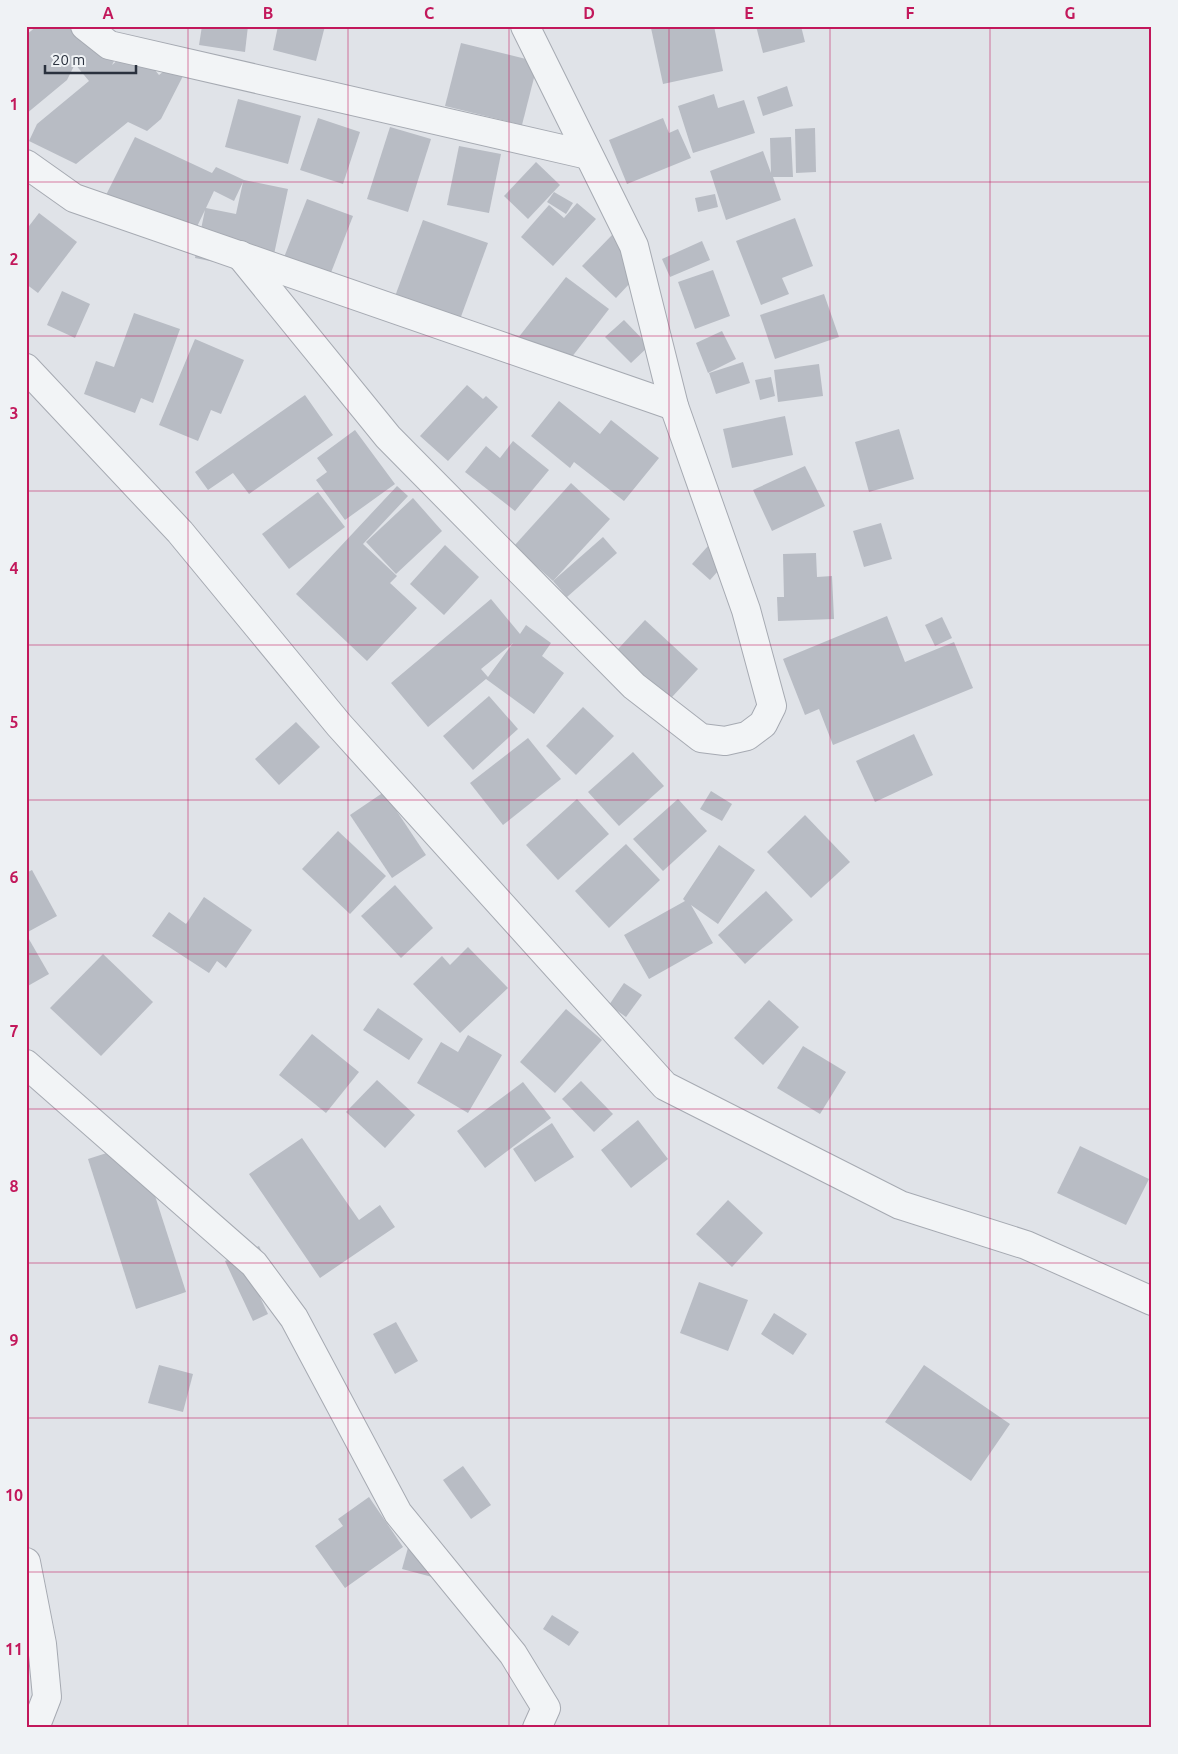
<svg xmlns="http://www.w3.org/2000/svg" width="1178" height="1754" font-family="Ubuntu,sans-serif">
  <style>
    .building { fill: #b8bcc4; fill-rule: evenodd }
    .lines { fill: none; stroke-linecap: round; stroke-linejoin: round }
    .street-casing { stroke: #a6aab2; stroke-width: 30 }
    .street { stroke: #f2f4f6; stroke-width: 28 }
    .grid { fill: none; stroke: #c2185b; stroke-width: 1; stroke-opacity: 0.55 }
    .neatline { fill: none; stroke: #c2185b; stroke-width: 2 }
    .grid-label { font-size: 16px; text-anchor: middle; font-weight: bold; fill: #c2185b }
  </style>
  <rect width="100%" height="100%" fill="#e0e3e8"/>
  <!-- building -->
  <g class="building">
    <path d="M 37,26 L 103,26 L 122,45 L 112,65 L 131,49 L 141,53 L 159,75 L 173,64 L 183,76 L 161,119 L 147,131 L 128,122 L 76,164 L 29,141 L 37,124 L 89,81 L 75,64 L 67,80 L 26,114 L 26,35 Z"/>
    <path d="M 202,26 L 248,26 L 245,52 L 199,45 Z"/>
    <path d="M 278,26 L 325,26 L 316,61 L 273,50 Z"/>
    <path d="M 660,26 L 714,26 L 723,71 L 663,84 L 651,28 Z"/>
    <path d="M 756,26 L 801,26 L 805,42 L 763,53 Z"/>
    <path d="M 461,43 L 538,62 L 522,125 L 445,106 Z"/>
    <path d="M 787,86 L 793,106 L 763,116 L 757,97 Z"/>
    <path d="M 714,94 L 718,108 L 744,100 L 755,133 L 693,153 L 678,106 Z"/>
    <path d="M 238,99 L 301,116 L 288,164 L 225,147 Z"/>
    <path d="M 318,118 L 360,132 L 343,184 L 300,170 Z"/>
    <path d="M 663,118 L 669,133 L 678,129 L 691,158 L 627,184 L 609,140 Z"/>
    <path d="M 390,127 L 431,139 L 408,212 L 367,199 Z"/>
    <path d="M 815,128 L 816,172 L 796,173 L 795,129 Z"/>
    <path d="M 135,137 L 212,173 L 216,167 L 244,180 L 288,189 L 270,273 L 195,258 L 205,210 L 192,237 L 106,195 ZM 243,182 L 236,214 L 206,208 L 214,191 L 234,201 Z"/>
    <path d="M 791,137 L 793,177 L 773,177 L 781,200 L 726,220 L 710,171 L 763,151 L 771,173 L 770,138 Z"/>
    <path d="M 459,146 L 501,154 L 489,213 L 447,205 Z"/>
    <path d="M 536,162 L 560,185 L 528,219 L 504,196 Z"/>
    <path d="M 554,192 L 573,203 L 566,214 L 547,202 Z"/>
    <path d="M 715,194 L 718,207 L 698,212 L 695,198 Z"/>
    <path d="M 307,199 L 353,216 L 325,288 L 279,270 Z"/>
    <path d="M 577,203 L 596,219 L 553,266 L 521,237 L 549,205 L 564,218 Z"/>
    <path d="M 39,213 L 77,242 L 38,293 L 26,284 L 26,230 Z"/>
    <path d="M 795,218 L 813,266 L 782,278 L 789,294 L 761,305 L 736,241 Z"/>
    <path d="M 423,220 L 488,243 L 455,333 L 390,310 Z"/>
    <path d="M 613,234 L 646,266 L 616,298 L 582,266 Z"/>
    <path d="M 702,241 L 710,260 L 670,277 L 662,259 Z"/>
    <path d="M 713,270 L 730,316 L 695,329 L 678,282 Z"/>
    <path d="M 566,277 L 609,309 L 561,371 L 518,338 Z"/>
    <path d="M 62,291 L 90,304 L 75,338 L 47,325 Z"/>
    <path d="M 824,294 L 839,337 L 775,359 L 760,315 Z"/>
    <path d="M 134,313 L 180,329 L 153,403 L 141,398 L 135,413 L 84,394 L 96,361 L 114,367 Z"/>
    <path d="M 624,320 L 649,346 L 631,363 L 605,337 Z"/>
    <path d="M 722,331 L 736,359 L 708,373 L 696,343 Z"/>
    <path d="M 195,339 L 244,360 L 221,414 L 211,410 L 198,441 L 159,425 Z"/>
    <path d="M 743,362 L 750,383 L 716,394 L 709,373 Z"/>
    <path d="M 819,364 L 823,396 L 778,402 L 774,370 Z"/>
    <path d="M 771,377 L 775,396 L 760,400 L 755,380 Z"/>
    <path d="M 467,385 L 483,399 L 486,396 L 498,407 L 448,461 L 420,436 Z"/>
    <path d="M 305,395 L 333,435 L 249,494 L 233,473 L 208,490 L 195,472 Z"/>
    <path d="M 559,401 L 600,434 L 611,420 L 659,458 L 624,501 L 574,462 L 570,468 L 531,436 Z"/>
    <path d="M 785,416 L 793,455 L 732,468 L 723,429 Z"/>
    <path d="M 899,429 L 914,479 L 869,492 L 855,442 Z"/>
    <path d="M 355,430 L 395,484 L 345,520 L 316,480 L 327,472 L 317,458 Z"/>
    <path d="M 513,441 L 549,470 L 515,511 L 465,472 L 486,446 L 500,458 Z"/>
    <path d="M 805,466 L 825,506 L 772,531 L 753,490 Z"/>
    <path d="M 571,483 L 610,519 L 553,581 L 514,546 Z"/>
    <path d="M 397,486 L 408,496 L 363,544 L 397,576 L 390,583 L 417,608 L 367,661 L 296,594 Z"/>
    <path d="M 318,492 L 345,527 L 289,569 L 262,534 Z"/>
    <path d="M 413,498 L 442,531 L 396,574 L 366,542 Z"/>
    <path d="M 881,523 L 892,559 L 864,567 L 853,531 Z"/>
    <path d="M 603,537 L 617,553 L 567,597 L 553,581 Z"/>
    <path d="M 445,545 L 479,577 L 444,615 L 410,584 Z"/>
    <path d="M 708,546 L 726,562 L 710,580 L 692,564 Z"/>
    <path d="M 816,553 L 817,577 L 832,576 L 834,619 L 778,621 L 777,597 L 784,597 L 783,554 Z"/>
    <path d="M 491,599 L 520,634 L 526,625 L 551,643 L 542,656 L 564,673 L 534,714 L 486,679 L 428,727 L 391,683 ZM 513,643 L 488,677 L 481,669 Z"/>
    <path d="M 887,616 L 905,662 L 954,642 L 973,688 L 833,745 L 819,709 L 805,715 L 783,659 Z"/>
    <path d="M 942,617 L 952,638 L 935,646 L 925,625 Z"/>
    <path d="M 645,620 L 698,669 L 659,711 L 606,662 Z"/>
    <path d="M 489,696 L 518,729 L 473,770 L 443,736 Z"/>
    <path d="M 583,707 L 614,736 L 576,775 L 546,746 Z"/>
    <path d="M 296,722 L 320,747 L 279,785 L 255,759 Z"/>
    <path d="M 914,734 L 933,775 L 875,802 L 856,761 Z"/>
    <path d="M 528,738 L 561,779 L 503,825 L 470,783 Z"/>
    <path d="M 633,752 L 664,786 L 619,826 L 588,792 Z"/>
    <path d="M 711,791 L 732,804 L 722,821 L 700,809 Z"/>
    <path d="M 384,792 L 426,855 L 392,878 L 350,815 Z"/>
    <path d="M 577,799 L 609,834 L 558,880 L 526,845 Z"/>
    <path d="M 678,799 L 707,831 L 663,871 L 633,839 Z"/>
    <path d="M 805,815 L 850,862 L 811,898 L 767,852 Z"/>
    <path d="M 338,831 L 386,876 L 350,914 L 302,869 Z"/>
    <path d="M 626,844 L 660,880 L 609,928 L 575,891 Z"/>
    <path d="M 719,845 L 755,870 L 718,924 L 691,905 L 713,943 L 649,979 L 624,935 L 685,901 L 683,899 Z"/>
    <path d="M 32,870 L 57,916 L 26,933 L 26,873 Z"/>
    <path d="M 395,885 L 433,928 L 401,958 L 361,916 Z"/>
    <path d="M 766,891 L 793,920 L 745,964 L 718,935 Z"/>
    <path d="M 204,897 L 252,930 L 226,968 L 217,961 L 209,973 L 152,936 L 169,912 L 186,924 Z"/>
    <path d="M 26,934 L 49,974 L 26,987 Z"/>
    <path d="M 468,947 L 508,988 L 460,1033 L 413,984 L 442,956 L 450,965 Z"/>
    <path d="M 103,954 L 153,1002 L 101,1056 L 50,1008 Z"/>
    <path d="M 624,983 L 642,995 L 626,1017 L 609,1005 Z"/>
    <path d="M 769,1000 L 799,1027 L 763,1065 L 734,1038 Z"/>
    <path d="M 378,1008 L 423,1039 L 409,1060 L 363,1030 Z"/>
    <path d="M 566,1009 L 602,1040 L 555,1093 L 520,1062 Z"/>
    <path d="M 312,1034 L 359,1072 L 326,1113 L 279,1075 Z"/>
    <path d="M 468,1035 L 502,1055 L 468,1113 L 417,1083 L 441,1042 L 458,1052 Z"/>
    <path d="M 803,1046 L 846,1072 L 820,1114 L 777,1088 Z"/>
    <path d="M 377,1080 L 415,1115 L 385,1148 L 346,1112 Z"/>
    <path d="M 581,1081 L 613,1114 L 594,1132 L 562,1099 Z"/>
    <path d="M 523,1082 L 551,1118 L 485,1168 L 457,1131 Z"/>
    <path d="M 638,1120 L 668,1159 L 631,1188 L 601,1150 Z"/>
    <path d="M 552,1123 L 574,1157 L 535,1182 L 513,1149 Z"/>
    <path d="M 302,1138 L 359,1220 L 380,1205 L 395,1227 L 320,1278 L 249,1174 Z"/>
    <path d="M 138,1143 L 186,1292 L 136,1309 L 88,1159 Z"/>
    <path d="M 1080,1146 L 1149,1179 L 1126,1225 L 1057,1193 Z"/>
    <path d="M 728,1200 L 763,1233 L 732,1267 L 696,1234 Z"/>
    <path d="M 259,1246 L 279,1288 L 260,1297 L 268,1314 L 253,1321 L 225,1261 Z"/>
    <path d="M 699,1282 L 748,1300 L 728,1351 L 680,1333 Z"/>
    <path d="M 774,1313 L 807,1334 L 793,1355 L 761,1334 Z"/>
    <path d="M 396,1322 L 418,1361 L 395,1374 L 373,1334 Z"/>
    <path d="M 159,1365 L 193,1374 L 183,1412 L 148,1403 Z"/>
    <path d="M 924,1365 L 1010,1424 L 971,1481 L 885,1422 Z"/>
    <path d="M 463,1466 L 491,1505 L 471,1519 L 443,1480 Z"/>
    <path d="M 369,1497 L 403,1547 L 345,1588 L 315,1546 L 343,1526 L 338,1519 Z"/>
    <path d="M 409,1544 L 436,1578 L 402,1569 Z"/>
    <path d="M 552,1615 L 579,1632 L 569,1646 L 543,1629 Z"/>
  </g>
  <g class="lines">
    <!-- street casing -->
    <g class="street-casing">
      <g id="street">
        <path d="M 85,26 L 109,45 L 588,155"/>
        <path d="M 26,164 L 74,198 L 674,406"/>
        <path d="M 240,255 L 388,437 L 634,686 L 701,738 L 725,741 L 747,736 L 763,724 L 772,706 L 746,610 L 674,406 L 634,246 L 525,26"/>
        <path d="M 26,368 L 180,532 L 339,725 L 665,1086 L 900,1205 L 1026,1245 L 1152,1301"/>
        <path d="M 26,1064 L 254,1264 L 294,1318 L 398,1513 L 513,1654 L 546,1708 L 537,1728"/>
        <path d="M 26,1562 L 42,1644 L 47,1697 L 35,1728"/>
      </g>
    </g>
    <!-- street -->
    <use href="#street" class="street"/>
  </g>
  <!-- grid -->
  <path class="grid" d="M 188,26 L 188,1728M 348,26 L 348,1728M 509,26 L 509,1728M 669,26 L 669,1728M 830,26 L 830,1728M 990,26 L 990,1728M 26,182 L 1152,182M 26,336 L 1152,336M 26,491 L 1152,491M 26,645 L 1152,645M 26,800 L 1152,800M 26,954 L 1152,954M 26,1109 L 1152,1109M 26,1263 L 1152,1263M 26,1418 L 1152,1418M 26,1572 L 1152,1572"/>
  <!-- border -->
  <rect width="1178" height="1754" fill="none" stroke="#eff2f5" stroke-width="55"/>
  <!-- scale -->
  <path d="M45 65v8h91v-8" fill="none" stroke="#2a313e" stroke-width="2.5"/>
  <text x="52" y="65" font-size="15" fill="#2a313e" stroke="#eff2f5" stroke-width="4" paint-order="stroke">20 m</text>
  <rect x="28" y="28" width="1122" height="1698" class="neatline"/>
  <g class="grid-label">
    <text x="108" y="19">A</text>
    <text x="268" y="19">B</text>
    <text x="429" y="19">C</text>
    <text x="589" y="19">D</text>
    <text x="749" y="19">E</text>
    <text x="910" y="19">F</text>
    <text x="1070" y="19">G</text>
    <text x="14" y="110">1</text>
    <text x="14" y="265">2</text>
    <text x="14" y="419">3</text>
    <text x="14" y="574">4</text>
    <text x="14" y="728">5</text>
    <text x="14" y="883">6</text>
    <text x="14" y="1037">7</text>
    <text x="14" y="1192">8</text>
    <text x="14" y="1346">9</text>
    <text x="14" y="1501">10</text>
    <text x="14" y="1655">11</text>
  </g>
</svg>
